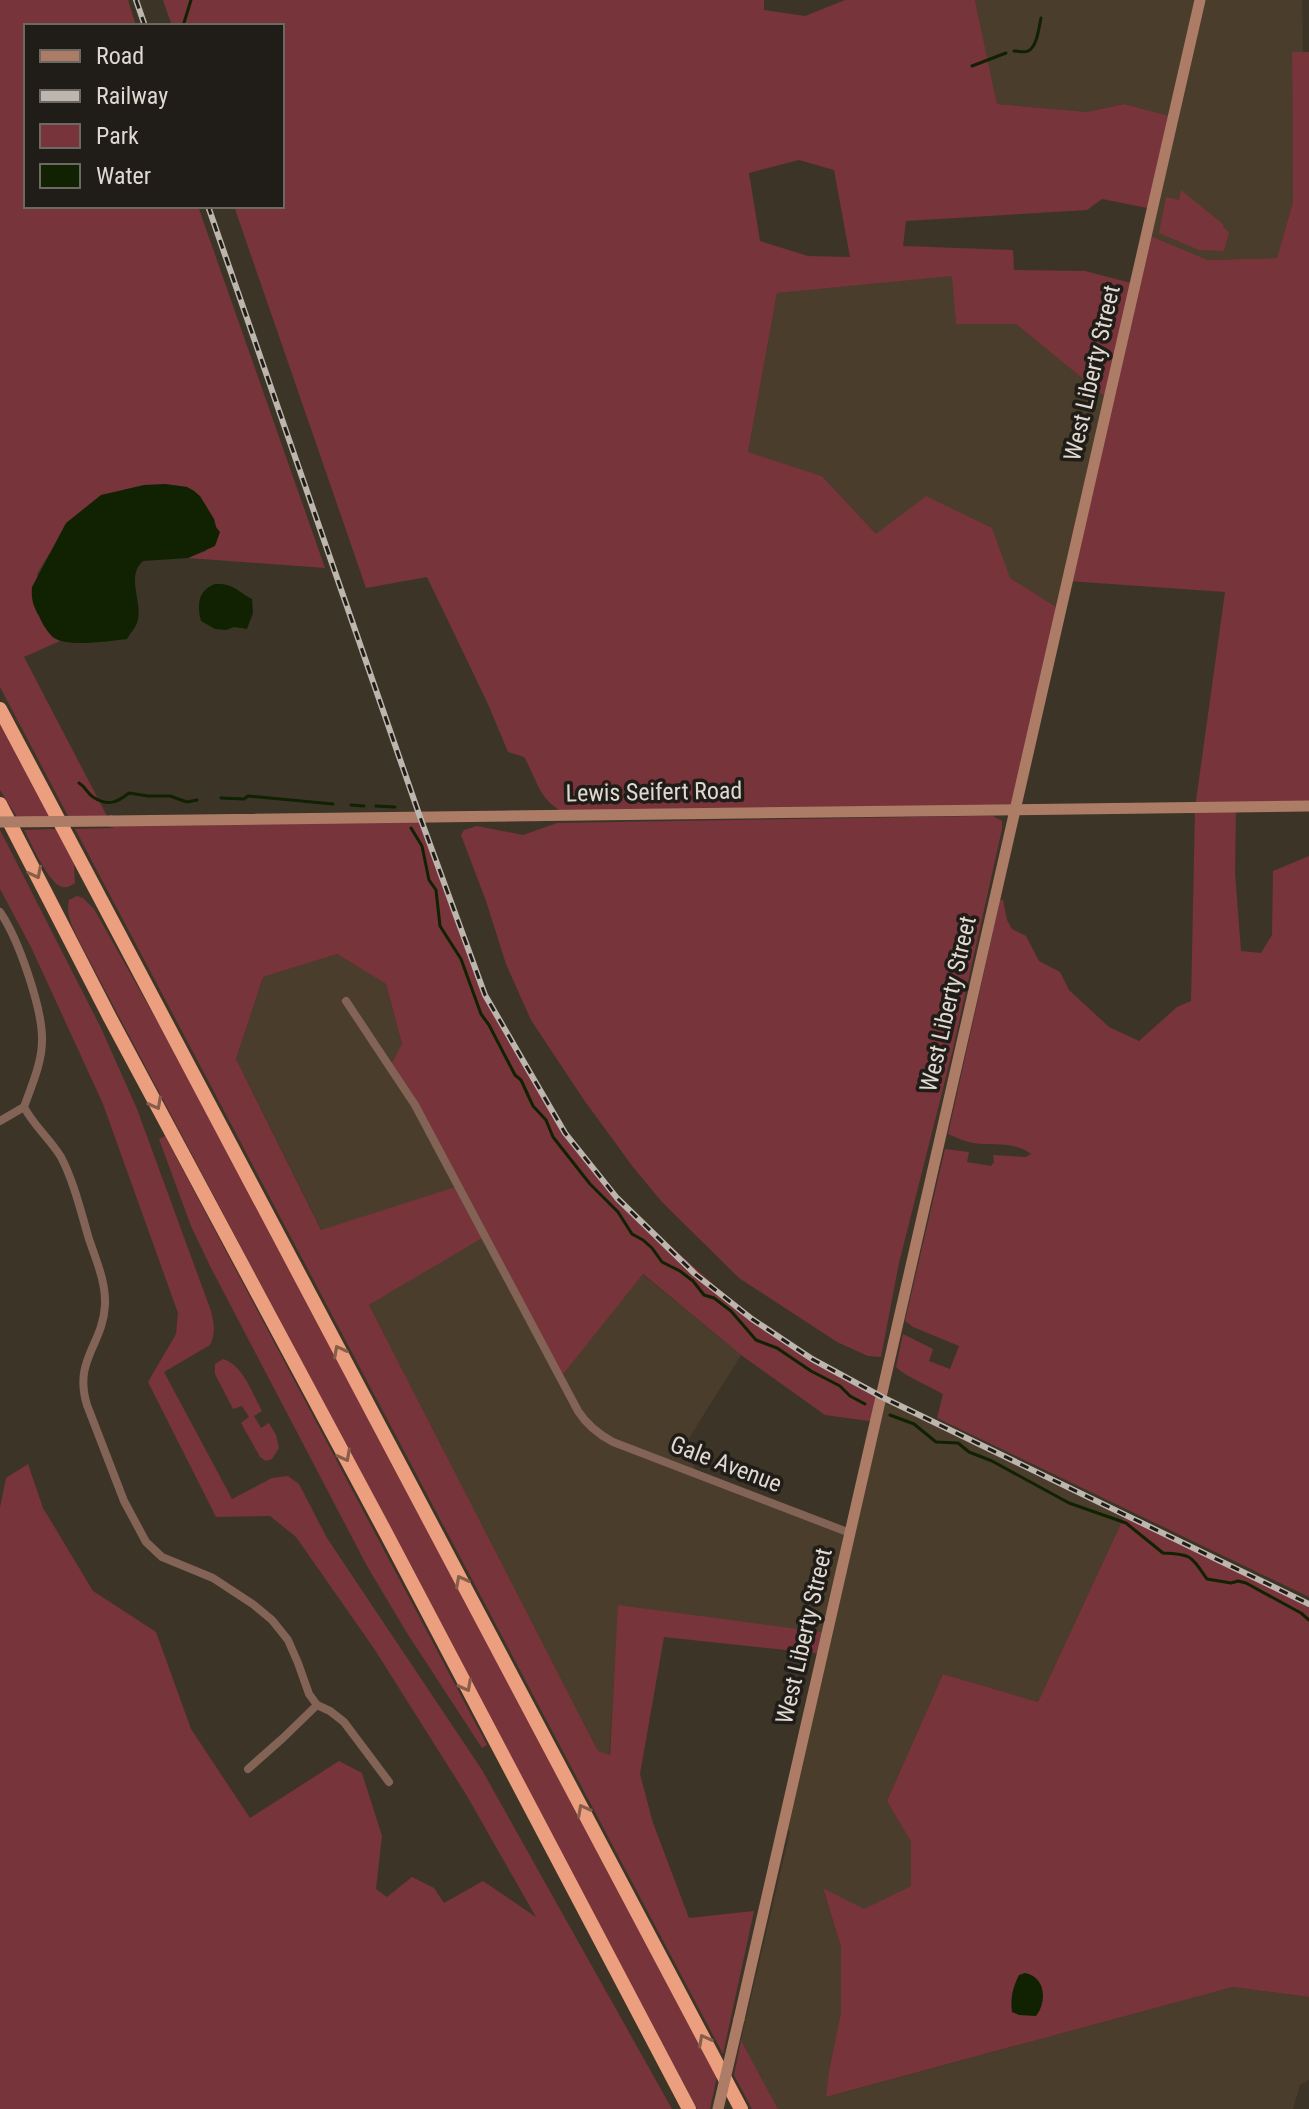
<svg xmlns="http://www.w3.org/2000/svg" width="1309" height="2109" font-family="'Roboto Condensed',sans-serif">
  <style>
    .built { fill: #4a3d2c }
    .green { fill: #77343b; fill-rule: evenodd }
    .water { fill: #102202 }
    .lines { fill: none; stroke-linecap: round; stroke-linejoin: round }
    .stream { stroke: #102202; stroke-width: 3 }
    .street { stroke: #836356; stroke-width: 8 }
    .secondary { stroke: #ad7c66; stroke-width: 11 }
    .highway { stroke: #eb9f7e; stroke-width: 14 }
    .rail-casing { stroke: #bdb6ae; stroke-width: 6 }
    .rail { stroke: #201c17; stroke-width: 3; stroke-dasharray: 9; stroke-linecap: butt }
    .secondary-bridge { stroke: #ad7c66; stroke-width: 11 }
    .oneway { stroke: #865e4a }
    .labels { text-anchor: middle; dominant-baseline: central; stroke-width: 7; stroke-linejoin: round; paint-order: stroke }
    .street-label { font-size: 24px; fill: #dfd9d2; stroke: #201c17 }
  </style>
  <rect width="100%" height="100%" fill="#3d3428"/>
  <!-- built -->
  <g class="built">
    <path d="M 975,0 L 1302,0 L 1303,52 L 1292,53 L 1293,202 L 1277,258 L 1208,260 L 1146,234 L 1172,117 L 1124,104 L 1087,112 L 997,104 Z"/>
    <path d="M 953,275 L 956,324 L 1016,324 L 1109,400 L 1061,610 L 1010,578 L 876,534 L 822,476 L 748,452 L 777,293 Z"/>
    <path d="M 337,954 L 386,984 L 402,1044 L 458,1186 L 322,1231 L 236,1059 L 263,977 Z"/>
    <path d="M 485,1236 L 642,1274 L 741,1355 L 686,1443 L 697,1475 L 850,1533 L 882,1397 L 1125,1515 L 1038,1702 L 943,1674 L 887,1801 L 911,1842 L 911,1886 L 864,1910 L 823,1889 L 841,1947 L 841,2012 L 829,2071 L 827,2097 L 1233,1987 L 1309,1997 L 1309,2080 L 1300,2085 L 1293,2109 L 778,2109 L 741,2040 L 790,1832 L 784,1822 L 827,1634 L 619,1606 L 609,1755 L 598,1751 L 369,1305 Z"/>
  </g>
  <!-- green -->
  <g class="green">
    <path d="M 0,0 L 128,0 L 136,26 L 26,26 L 26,206 L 198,206 L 325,568 L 188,558 L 206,551 L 216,527 L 214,519 L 194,491 L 187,487 L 165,484 L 49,554 L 37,574 L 52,637 L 60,641 L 24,657 L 107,816 L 68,816 L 0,687 Z"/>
    <path d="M 163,0 L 764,0 L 764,10 L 805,16 L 845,0 L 975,0 L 997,104 L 1087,112 L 1124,104 L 1173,117 L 1152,209 L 1102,199 L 1087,210 L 906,221 L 903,246 L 1013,250 L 1014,270 L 1085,271 L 1135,284 L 1146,234 L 1208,260 L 1277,258 L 1293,202 L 1292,52 L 1309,52 L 1309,806 L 1236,807 L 1235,873 L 1241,951 L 1261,953 L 1272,935 L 1273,871 L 1309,856 L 1309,1597 L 937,1418 L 943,1394 C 929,1386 906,1377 896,1367 L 903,1334 L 933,1349 L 929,1361 L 950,1369 L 959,1346 L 913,1327 L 905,1321 L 945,1149 L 969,1152 L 967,1162 L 991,1166 L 994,1162 L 993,1155 L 1026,1157 L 1031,1154 C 1015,1141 993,1146 973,1143 C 963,1141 957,1138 948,1134 L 1000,900 L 1003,900 L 1007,920 L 1012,929 L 1026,936 L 1039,961 L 1060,972 L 1069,990 L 1109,1027 L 1139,1041 L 1177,1007 L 1191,1001 L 1195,808 L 1225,592 L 1068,581 L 1109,400 L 1016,324 L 956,324 L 952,276 L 777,293 L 748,452 L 822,476 L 876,534 L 926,496 L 992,528 L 1010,578 L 1061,610 L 1015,810 L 569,815 C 538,801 539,783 524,757 L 508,752 L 488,704 L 427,577 L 366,588 L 234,206 L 282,206 L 282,26 L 172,26 ZM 799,160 L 834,170 L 850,257 L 808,256 L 760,241 L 749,173 Z"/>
    <path d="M 1181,190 L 1223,224 L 1223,227 L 1229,232 L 1224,251 L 1199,250 L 1159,233 L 1166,197 L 1179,200 Z"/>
    <path d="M 0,721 L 51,817 L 17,817 L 0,790 Z"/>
    <path d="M 974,816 L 993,816 L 1002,821 L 1002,829 L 953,1049 L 899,1263 L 881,1357 L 868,1356 L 837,1342 L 739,1278 L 662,1202 L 633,1167 L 584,1100 L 531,1020 L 506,964 L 486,901 L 461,835 L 464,830 L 477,826 L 523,835 L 557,823 Z"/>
    <path d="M 420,817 L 485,995 L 565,1133 L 617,1198 L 752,1319 L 882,1397 L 876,1422 L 825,1415 L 741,1355 L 643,1274 L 560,1378 L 484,1237 L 369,1305 L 598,1751 L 610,1755 L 618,1605 L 828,1633 L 823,1654 L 664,1637 L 640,1774 L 653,1823 L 689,1918 L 754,1911 L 723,2054 L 75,829 L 113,828 L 111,821 ZM 337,954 L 386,984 L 402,1044 L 390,1067 L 458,1186 L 321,1230 L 236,1059 L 263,977 Z"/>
    <path d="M 56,829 L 74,864 L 75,883 C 70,886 68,888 62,887 C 48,883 31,842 24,830 Z"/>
    <path d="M 0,830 L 101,1028 L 137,1109 L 211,1311 C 214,1324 216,1333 210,1345 L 164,1372 L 232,1499 L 272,1478 L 288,1476 L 299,1484 L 327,1538 L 482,1770 L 672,2109 L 0,2109 L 0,1508 L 6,1478 L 28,1464 L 43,1508 L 93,1591 L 156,1632 L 191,1729 L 250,1818 L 339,1761 L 362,1773 L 382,1836 L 376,1889 L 387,1897 L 412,1877 L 434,1888 L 444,1903 L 483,1881 L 536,1917 L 467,1796 L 375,1650 L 296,1537 L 270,1516 L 216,1517 L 148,1382 L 176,1334 L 178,1313 L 103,1104 L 31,947 L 0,889 Z"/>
    <path d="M 77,896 L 83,898 L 94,909 L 178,1058 L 717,2076 L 710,2109 L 697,2109 L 88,958 C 80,941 64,919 69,900 Z"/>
    <path d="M 165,1136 L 487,1745 L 482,1748 L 407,1633 L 367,1566 L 210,1266 L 191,1226 L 159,1139 Z"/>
    <path d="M 223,1359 C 243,1365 252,1393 262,1411 L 254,1416 L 261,1428 L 269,1423 L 276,1435 L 279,1448 L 272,1459 L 266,1461 L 260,1457 L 241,1423 L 249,1417 L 242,1406 L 233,1409 L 215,1374 L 215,1364 Z"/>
    <path d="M 1125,1515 L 1309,1604 L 1309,1997 L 1233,1987 L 826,2097 L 829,2071 L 841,2012 L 841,1947 L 823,1888 L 864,1909 L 911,1886 L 911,1842 L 887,1801 L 943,1674 L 1038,1702 Z"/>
    <path d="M 741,2040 L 778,2109 L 752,2109 L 734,2075 Z"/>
  </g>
  <!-- water -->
  <g class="water">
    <path d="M 165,484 L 187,487 L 194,491 L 200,496 L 214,519 L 216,527 L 220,532 L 215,546 L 188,558 L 143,561 C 125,577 144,603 137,623 C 135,628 130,634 127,639 C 110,641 66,648 53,637 C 47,632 42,623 39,616 C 33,606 31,598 32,587 L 66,523 L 101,495 L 144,485 Z"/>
    <path d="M 215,584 C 233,583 237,591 252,599 L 253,613 L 247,629 L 234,627 L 226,630 L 215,629 L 201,621 C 197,605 198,590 215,584 Z"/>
    <path d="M 1025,1973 C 1046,1977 1047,2002 1036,2016 L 1019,2015 L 1012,2012 C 1010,1998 1013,1987 1019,1975 Z"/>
  </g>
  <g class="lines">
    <!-- stream -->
    <g class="stream">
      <path d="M 165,26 L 168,26"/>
      <path d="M 183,26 L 191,0"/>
      <path d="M 1014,51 C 1019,51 1024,53 1028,51 C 1037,47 1039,27 1041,18"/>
      <path d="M 972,66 L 1006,53"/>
      <path d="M 79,783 C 86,787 87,793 93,797 C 108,807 118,802 129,793 L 148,796 L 170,796 L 187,802 L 197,800"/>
      <path d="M 221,798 L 244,799 L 248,796 L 333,804"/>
      <path d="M 351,805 L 364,806"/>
      <path d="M 376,806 L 395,807"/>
      <path d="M 411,828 L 422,846 L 429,880 L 436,890 L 440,926 L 461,959 L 481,1014 L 489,1025 L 515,1075 L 521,1080 L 533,1106 L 546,1120 L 553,1137 L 590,1184 L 618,1212 L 632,1234 L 643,1240 L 652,1248 L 662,1262 L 680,1271 L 693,1281 L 704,1295 L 714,1298 L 731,1311 L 756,1340 L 777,1348 L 811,1371 L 840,1386 L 850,1396 L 865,1404"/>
      <path d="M 890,1415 L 914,1424 L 936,1442 L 958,1443 L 969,1452 L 992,1461 L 1069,1503 L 1126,1523 L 1163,1553 C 1192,1554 1191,1556 1207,1579 L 1231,1583 L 1238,1581 L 1246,1583 L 1301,1613 L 1309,1620"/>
    </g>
    <!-- street -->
    <g class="street">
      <path d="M 0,912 C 18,938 43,1009 42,1041 C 42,1063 31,1087 24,1107 C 34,1126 50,1139 61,1157 C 74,1182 81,1212 89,1239 C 96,1260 106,1282 105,1305 C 103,1345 73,1360 87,1405 L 124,1501 L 146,1542 L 162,1557 L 213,1578 L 254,1605 L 272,1620 L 288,1640 L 298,1663 L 309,1694 L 317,1705 L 330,1711 L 344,1722 L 389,1782"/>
      <path d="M 346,1001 L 415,1105 L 578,1411 C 587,1425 598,1434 613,1442 L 850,1533"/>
      <path d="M 0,1121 L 24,1107"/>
      <path d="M 248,1769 L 283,1738 L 317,1705"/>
    </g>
    <!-- secondary -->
    <g class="secondary">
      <path d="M 111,821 L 1309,806"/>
      <path d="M 739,2019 L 1200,0"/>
    </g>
    <!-- highway -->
    <g class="highway">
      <path d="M 0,709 L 741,2109"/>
      <path d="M 0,804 L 109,1016 L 387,1535 L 689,2109"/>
    </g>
    <!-- rail casing -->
    <g class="rail-casing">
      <g id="rail">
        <path d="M 136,0 L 145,26"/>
        <path d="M 208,206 L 420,817 L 485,995 L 565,1133 L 617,1198 L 695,1274 L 752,1319 L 812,1359 L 882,1397 L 1309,1604"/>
      </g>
    </g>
    <!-- rail -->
    <use href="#rail" class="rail"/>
    <!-- secondary-bridge -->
    <g class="secondary-bridge">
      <path d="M 0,822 L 111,821"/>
      <path d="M 718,2109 L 739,2019"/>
    </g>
  </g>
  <!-- one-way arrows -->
  <defs><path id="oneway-chevron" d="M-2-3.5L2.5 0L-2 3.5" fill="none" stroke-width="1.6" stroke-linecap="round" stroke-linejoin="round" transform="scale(2)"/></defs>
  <g class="oneway">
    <use href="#oneway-chevron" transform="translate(36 873) rotate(63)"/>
    <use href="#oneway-chevron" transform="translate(156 1104) rotate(62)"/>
    <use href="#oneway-chevron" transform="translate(339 1351) rotate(-118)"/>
    <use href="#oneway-chevron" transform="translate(345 1456) rotate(62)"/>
    <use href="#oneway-chevron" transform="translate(461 1581) rotate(-118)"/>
    <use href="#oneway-chevron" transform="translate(466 1686) rotate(62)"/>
    <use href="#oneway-chevron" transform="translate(583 1810) rotate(-118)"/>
    <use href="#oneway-chevron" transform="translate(704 2040) rotate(-118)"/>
  </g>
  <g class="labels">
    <!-- street labels -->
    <g class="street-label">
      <text transform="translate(1092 373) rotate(-77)">West Liberty Street</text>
      <text transform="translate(654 792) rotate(-1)">Lewis Seifert Road</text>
      <text transform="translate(948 1004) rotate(-77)">West Liberty Street</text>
      <text transform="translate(726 1464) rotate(21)">Gale Avenue</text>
      <text transform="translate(804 1636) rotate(-77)">West Liberty Street</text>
    </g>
  </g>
  <!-- legend -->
  <rect x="24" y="24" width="260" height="184" fill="#201c17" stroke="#6c6862" stroke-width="2"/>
  <rect x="40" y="50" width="40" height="12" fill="#ad7c66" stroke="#6c6862" stroke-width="2"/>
  <text x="96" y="64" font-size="24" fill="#dfd9d2">Road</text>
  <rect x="40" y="90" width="40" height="12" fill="#bdb6ae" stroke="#6c6862" stroke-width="2"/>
  <text x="96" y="104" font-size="24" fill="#dfd9d2">Railway</text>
  <rect x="40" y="124" width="40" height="24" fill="#77343b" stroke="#6c6862" stroke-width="2"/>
  <text x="96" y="144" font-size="24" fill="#dfd9d2">Park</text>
  <rect x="40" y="164" width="40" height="24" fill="#102202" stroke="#6c6862" stroke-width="2"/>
  <text x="96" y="184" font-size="24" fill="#dfd9d2">Water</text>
</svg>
